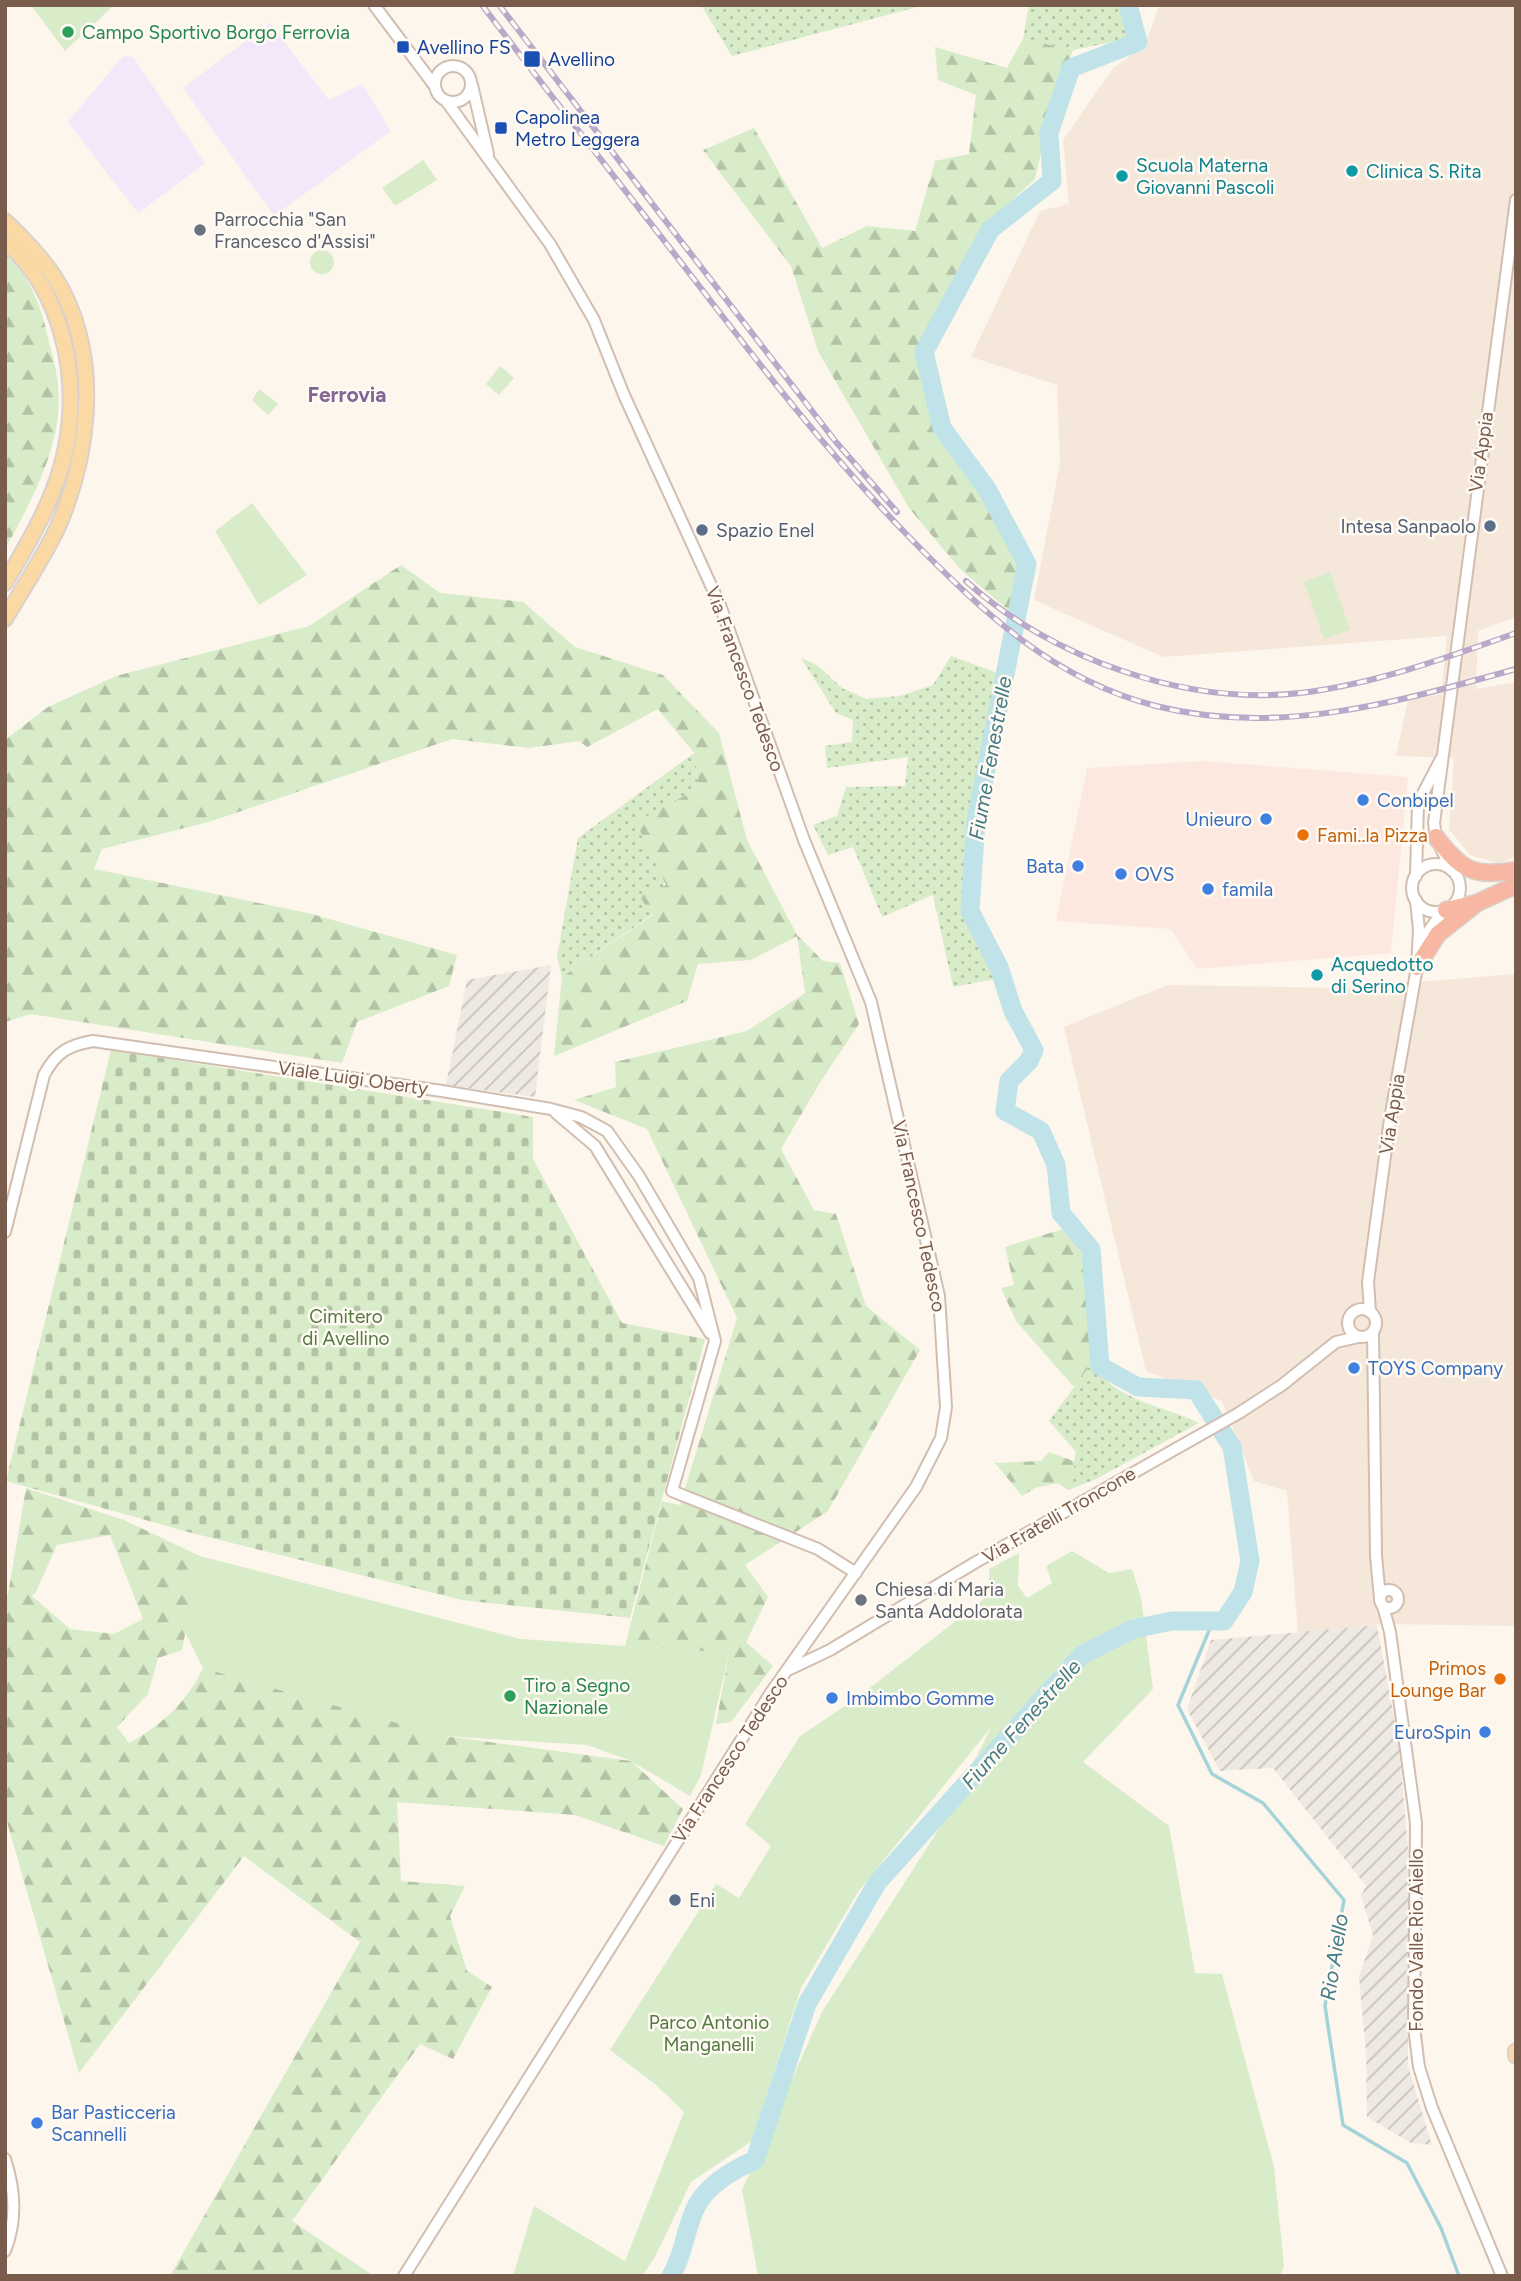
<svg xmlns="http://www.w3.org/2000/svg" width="1521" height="2281" font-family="Figtree,sans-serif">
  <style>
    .residential { fill: #f5e8da }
    .commercial { fill: #fde8e0 }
    .industrial { fill: url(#industrial-furrows) }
    .education { fill: #f3e8fa }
    .grass { fill: url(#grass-dots) }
    .forest { fill: url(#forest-firs); fill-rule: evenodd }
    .cemetery { fill: url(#cemetery-stones) }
    .park { fill: #d8ecc9 }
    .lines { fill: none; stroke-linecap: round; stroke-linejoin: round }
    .stream { stroke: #a5d3da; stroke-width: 3.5 }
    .river { stroke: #bfe3e8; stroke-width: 19 }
    .minor-casing { stroke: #d1beb0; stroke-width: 14 }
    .major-casing { stroke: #dad1cd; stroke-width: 18 }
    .highway-casing { stroke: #dad1cd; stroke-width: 19 }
    .minor { stroke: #fff; stroke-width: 10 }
    .major { stroke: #fbd9a5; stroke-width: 14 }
    .highway { stroke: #f7b7a3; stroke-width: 16 }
    .rail-casing { stroke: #b9a8c9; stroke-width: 6 }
    .rail { stroke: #fffaf3; stroke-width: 3.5; stroke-dasharray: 10; stroke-linecap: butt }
    .leisure-dot { fill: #2e9e5b; stroke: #fffaf3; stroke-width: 2.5 }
    .transit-dot { fill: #1a4fb4; stroke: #fffaf3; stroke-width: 2.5 }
    .culture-dot { fill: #0f9aa8; stroke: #fffaf3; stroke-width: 2.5 }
    .worship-dot { fill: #6b7280; stroke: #fffaf3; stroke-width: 2.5 }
    .service-dot { fill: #5c6f8a; stroke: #fffaf3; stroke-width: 2.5 }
    .shop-dot { fill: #3f7fe0; stroke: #fffaf3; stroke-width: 2.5 }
    .food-dot { fill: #e8710a; stroke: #fffaf3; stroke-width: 2.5 }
    .labels { text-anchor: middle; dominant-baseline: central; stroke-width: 5; stroke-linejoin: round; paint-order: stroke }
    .leisure-label { font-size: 19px; fill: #27864d; stroke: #fffaf3; text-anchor: start }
    .transit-label { font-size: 19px; fill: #164399; stroke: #fffaf3; text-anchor: start }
    .culture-label { font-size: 19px; fill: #0d838f; stroke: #fffaf3; text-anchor: start }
    .worship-label { font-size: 19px; fill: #5b616d; stroke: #fffaf3; text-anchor: start }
    .street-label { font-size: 19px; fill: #7a5c4d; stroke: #fffaf3 }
    .service-label { font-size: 19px; fill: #4e5e75; stroke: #fffaf3; text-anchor: start }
    .shop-label { font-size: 19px; fill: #366cbe; stroke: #fffaf3; text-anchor: start }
    .food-label { font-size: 19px; fill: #c56008; stroke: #fffaf3; text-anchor: start }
    .park-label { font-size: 19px; fill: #537a41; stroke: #fffaf3 }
    .neighbourhood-label { font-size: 21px; font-weight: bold; fill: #846695; stroke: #fffaf3 }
    .water-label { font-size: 21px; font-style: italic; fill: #437c86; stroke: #fffaf3 }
  </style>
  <defs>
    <pattern id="industrial-furrows" width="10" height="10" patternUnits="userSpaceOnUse" patternTransform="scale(1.75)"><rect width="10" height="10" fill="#efe9e4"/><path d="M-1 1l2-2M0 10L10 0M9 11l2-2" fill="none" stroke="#c7c0bb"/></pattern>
    <pattern id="grass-dots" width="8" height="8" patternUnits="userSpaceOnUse" patternTransform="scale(1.75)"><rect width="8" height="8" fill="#d8ecc9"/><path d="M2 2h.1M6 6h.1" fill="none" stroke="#b4c2a5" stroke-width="1.8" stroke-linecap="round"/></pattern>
    <pattern id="forest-firs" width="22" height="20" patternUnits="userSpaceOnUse" patternTransform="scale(1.75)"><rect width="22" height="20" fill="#d8ecc9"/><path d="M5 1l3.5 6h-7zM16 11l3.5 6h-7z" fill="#b4c2a5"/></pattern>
    <pattern id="cemetery-stones" width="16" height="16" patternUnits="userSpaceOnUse" patternTransform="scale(1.75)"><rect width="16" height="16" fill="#d8ecc9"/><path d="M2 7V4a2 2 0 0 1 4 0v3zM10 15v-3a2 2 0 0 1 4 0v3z" fill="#b4c2a5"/></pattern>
  </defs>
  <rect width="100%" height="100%" fill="#fdf6ec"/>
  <!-- residential -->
  <g class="residential">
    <path d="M 1159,5 L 1516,5 L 1516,617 L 1478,631 L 1476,689 L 1516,682 L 1516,856 L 1500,864 L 1470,855 L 1449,829 L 1454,758 L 1396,756 L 1408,700 L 1441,694 L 1447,636 L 1163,657 L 1034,600 L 1060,463 L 1057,385 L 971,357 L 1040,211 L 1069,204 L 1063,140 L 1114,67 L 1145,46 Z"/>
    <path d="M 1516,974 L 1516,1626 L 1381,1624 L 1298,1634 L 1287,1491 L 1254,1481 L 1222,1401 L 1146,1371 L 1064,1027 L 1168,985 L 1342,988 Z"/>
  </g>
  <!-- commercial -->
  <path class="commercial" d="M 1204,761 L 1408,777 L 1391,953 L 1197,969 L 1171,929 L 1056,921 L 1087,768 Z"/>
  <!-- industrial -->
  <g class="industrial">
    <path d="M 551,965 L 535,1097 L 446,1085 L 467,980 Z"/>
    <path d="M 1377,1625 L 1399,1744 L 1409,1861 L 1408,2066 L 1432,2145 L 1411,2143 L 1367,2117 L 1366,2054 L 1359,1977 L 1373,1935 L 1361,1896 L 1366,1886 L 1273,1768 L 1220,1771 L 1187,1709 L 1211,1640 Z"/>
  </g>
  <!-- education -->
  <g class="education">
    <path d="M 270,23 L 329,100 L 362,84 L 391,131 L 274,216 L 183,88 Z"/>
    <path d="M 123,56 L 133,57 L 205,163 L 138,213 L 68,122 Z"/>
  </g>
  <!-- grass -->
  <g class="grass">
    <path d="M 701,5 L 914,5 L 914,8 L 732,56 Z"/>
    <path d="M 1029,5 L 1124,5 L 1132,38 L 1073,50 L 1023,39 Z"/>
    <path d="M 951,656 L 1006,676 L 1000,708 L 991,734 L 976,820 L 970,911 L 1001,978 L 953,987 L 933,895 L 882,917 L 853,847 L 828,855 L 813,825 L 837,816 L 846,787 L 905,786 L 908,757 L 827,768 L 825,746 L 852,742 L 853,720 L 836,713 L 801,658 L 817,665 L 842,688 L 866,699 L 900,696 L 933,685 Z"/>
    <path d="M 694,753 L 699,788 L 653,914 L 562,977 L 557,957 L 578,838 Z"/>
    <path d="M 1092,1363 C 1115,1401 1162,1405 1199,1423 L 1094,1480 L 1068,1490 L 1076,1452 L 1049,1421 Z"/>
  </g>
  <!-- forest -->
  <g class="forest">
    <path d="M 1023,39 L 1073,50 L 1047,127 L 1035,179 L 986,225 L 922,349 L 939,425 L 977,480 L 1021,564 L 1014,615 L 960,569 L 909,508 L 818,351 L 791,266 L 703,150 L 754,128 L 822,248 L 867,226 L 915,231 L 935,161 L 969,154 L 976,95 L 938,80 L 935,47 L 1007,68 Z"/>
    <path d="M 5,254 C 28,273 41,305 47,334 C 51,351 57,369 58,387 C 64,443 31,502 5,549 Z"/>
    <path d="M 401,565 L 440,593 L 523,602 L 575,647 L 663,675 L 719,733 L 747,840 L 797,935 L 823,961 L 840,963 L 859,1024 L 817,1087 L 781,1149 L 814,1210 L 836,1214 L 866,1306 L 920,1350 L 828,1511 L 745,1565 L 768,1597 L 746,1642 L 773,1666 L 731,1722 L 716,1724 L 729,1653 L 625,1646 L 662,1501 L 680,1505 L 737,1318 L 647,1129 L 574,1100 L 616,1087 L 615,1062 L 747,1031 L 805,993 L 797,936 L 751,960 L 698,964 L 687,1001 L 554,1056 L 562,977 L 653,915 L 639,896 L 666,885 L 636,822 L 699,788 L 694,753 L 658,709 L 587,747 L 579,741 L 529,748 L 452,739 L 212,821 L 102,849 L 94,869 L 308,913 L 457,955 L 449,986 L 357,1022 L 342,1063 L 31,1014 L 5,1022 L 5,740 L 48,707 L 116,676 L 309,626 Z"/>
    <path d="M 1066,1228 L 1088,1264 L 1092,1363 L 1074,1387 L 1016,1321 L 1001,1288 L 1014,1285 L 1005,1247 Z"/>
    <path d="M 1049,1452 L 1076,1462 L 1068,1490 L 1058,1483 L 1035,1488 L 1022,1496 L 995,1463 L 1041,1461 Z"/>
    <path d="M 26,1488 L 124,1520 L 200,1556 L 182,1650 L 158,1658 L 148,1694 L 117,1727 L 129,1743 C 162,1725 187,1702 203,1668 L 444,1736 L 631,1761 L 683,1809 L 664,1846 L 575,1815 L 397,1802 L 401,1881 L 465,1886 L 450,1916 L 467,1971 L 492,1987 L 453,2059 L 420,2044 L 292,2221 L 374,2276 L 170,2276 L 360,1942 L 244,1856 L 79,2073 L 5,1815 L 5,1594 L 8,1594 ZM 110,1535 L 143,1619 L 114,1634 L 70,1629 L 31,1595 L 35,1594 L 57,1545 Z"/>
  </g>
  <!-- cemetery -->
  <path class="cemetery" d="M 111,1050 L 533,1117 L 533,1159 L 622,1323 L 705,1339 L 630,1618 L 462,1600 L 192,1533 L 6,1481 Z"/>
  <!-- park -->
  <g class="park">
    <path d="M 31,5 L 114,5 L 65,51 Z"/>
    <path d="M 423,160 L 437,180 L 395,206 L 382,188 Z"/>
    <circle cx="322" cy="262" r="12"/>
    <path d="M 500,366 L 514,378 L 499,395 L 486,384 Z"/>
    <path d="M 259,389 L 278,404 L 268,415 L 252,400 Z"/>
    <path d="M 252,503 L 307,575 L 259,605 L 215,531 Z"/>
    <path d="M 1330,572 L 1350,630 L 1324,639 L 1304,582 Z"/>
    <path d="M 1072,1551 L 1109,1573 L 1132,1569 L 1141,1597 L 1153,1689 L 1083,1762 L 1169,1826 L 1195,1973 L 1222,1974 L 1274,2167 L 1284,2266 L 1280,2276 L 758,2276 L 742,2190 L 822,2012 L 944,1821 L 992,1726 L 858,1892 L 801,1988 L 752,2141 L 691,2182 L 655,2257 L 642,2276 L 513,2276 L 534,2206 L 625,2261 L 684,2112 L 655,2084 L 610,2050 L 716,1884 L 739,1898 L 771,1846 L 745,1824 L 800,1736 L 857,1698 L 989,1595 L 989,1569 L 1019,1553 L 1018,1586 L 1027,1598 L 1052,1583 L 1046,1566 Z"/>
    <path d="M 200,1556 L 521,1639 L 729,1653 L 701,1775 L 690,1796 L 631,1761 L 587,1745 L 444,1736 L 203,1668 L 185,1632 Z"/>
  </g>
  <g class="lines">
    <!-- stream -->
    <path class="stream" d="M 1213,1621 L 1178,1705 L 1212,1774 L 1263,1803 L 1344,1900 L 1325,2006 L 1343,2125 L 1407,2163 L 1441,2228 L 1459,2276"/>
    <!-- river -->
    <path class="river" d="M 671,2276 C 685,2253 685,2226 698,2203 C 710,2183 735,2169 755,2160 L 807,2004 L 877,1883 L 1082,1655 L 1133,1629 L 1172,1621 L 1224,1621 L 1243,1592 L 1250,1561 L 1232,1447 L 1196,1390 L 1138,1387 L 1100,1366 L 1091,1249 L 1061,1213 L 1056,1165 L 1041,1131 L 1005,1111 L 1009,1081 L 1029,1061 L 1034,1050 L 1013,1011 L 999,967 L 970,911 L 976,820 L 1027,564 L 987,489 L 942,428 L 924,352 L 990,230 L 1052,181 L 1049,133 L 1071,68 L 1138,42 L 1128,5"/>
    <!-- minor casing -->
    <g class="minor-casing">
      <g id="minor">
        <path d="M 374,5 L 434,85"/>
        <circle cx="453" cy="84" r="18"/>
        <path d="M 472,85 L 488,154"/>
        <circle cx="1436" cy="888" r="24"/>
        <path d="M 1451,870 L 1436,837 L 1434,823 L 1516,200"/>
        <path d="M 1416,876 L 1418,803 L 1441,759"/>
        <path d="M 1420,943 L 1443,911"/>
        <path d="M 556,1113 L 595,1146 L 710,1333"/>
        <path d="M 5,1232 L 44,1075 C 56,1052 69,1045 93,1041 L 442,1091 L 551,1109 L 581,1117 L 607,1131 L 639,1176 L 699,1278 L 715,1341 L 672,1491 L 818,1549 L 856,1573"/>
        <circle cx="1362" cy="1323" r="14"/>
        <path d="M 1370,1312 L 1368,1282 L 1390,1119 L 1417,967 L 1419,930 L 1416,900"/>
        <path d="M 1373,1332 L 1376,1555 L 1380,1599"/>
        <circle cx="1389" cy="1599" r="9"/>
        <path d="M 1383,1606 L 1390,1632 L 1416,1823 L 1414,2027 L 1419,2067 L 1432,2108 L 1502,2276"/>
        <path d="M 790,1669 L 830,1650 L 976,1562 L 1239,1413 L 1282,1385 L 1336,1342 L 1358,1337"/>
        <path d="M 5,2159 C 15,2189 17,2221 5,2251"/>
        <path d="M 404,2276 L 770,1694 L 916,1487 L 941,1438 L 946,1407 L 939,1296 L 871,1002 L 804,840 L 720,605 L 624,395 L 594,320 L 550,244 L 447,102"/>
      </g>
    </g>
    <!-- major casing -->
    <g class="major-casing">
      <g id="major">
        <path d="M 5,221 C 28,243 52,268 65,296 C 100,369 88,460 56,531 C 41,561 22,590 5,619"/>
        <path d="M 5,241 C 62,291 80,374 66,447 C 57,496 30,540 5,583"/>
        <path d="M 1516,2051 L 1516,2056"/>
      </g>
    </g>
    <!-- highway casing -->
    <g class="highway-casing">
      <g id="highway">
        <path d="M 1436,837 C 1461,870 1474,878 1516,870"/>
        <path d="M 1446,910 L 1477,903 L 1516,885"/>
        <path d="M 1417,967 L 1438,934 L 1477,903"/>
      </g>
    </g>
    <!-- minor -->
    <use href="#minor" class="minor"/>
    <!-- major -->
    <use href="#major" class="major"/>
    <!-- highway -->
    <use href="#highway" class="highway"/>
    <!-- rail casing -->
    <g class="rail-casing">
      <g id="rail">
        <path d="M 482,5 C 551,96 621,185 690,274 C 762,368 829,455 912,540 C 984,613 1054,680 1156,706 C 1279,737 1397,702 1516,669"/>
        <path d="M 499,5 L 836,442 L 897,512"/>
        <path d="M 966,581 C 1050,658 1186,706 1300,693 C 1375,684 1446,658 1516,633"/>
      </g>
    </g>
    <!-- rail -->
    <use href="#rail" class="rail"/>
  </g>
  <!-- markers -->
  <g class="leisure-dot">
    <circle cx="68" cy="32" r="7"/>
    <circle cx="510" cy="1696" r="7"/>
  </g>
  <g class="transit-dot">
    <rect x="396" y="40" width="14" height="14" rx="3.5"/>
    <rect x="523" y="50" width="18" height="18" rx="3.5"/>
    <rect x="494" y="121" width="14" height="14" rx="3.5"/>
  </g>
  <g class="culture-dot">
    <circle cx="1352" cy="171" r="7"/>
    <circle cx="1122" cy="176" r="7"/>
    <circle cx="1317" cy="975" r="7"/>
  </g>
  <g class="worship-dot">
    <circle cx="200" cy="230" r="7"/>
    <circle cx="861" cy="1600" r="7"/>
  </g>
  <g class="service-dot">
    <circle cx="1490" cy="526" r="7"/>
    <circle cx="702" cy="530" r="7"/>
    <circle cx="675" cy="1900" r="7"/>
  </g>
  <g class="shop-dot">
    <circle cx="1363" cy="800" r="7"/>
    <circle cx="1266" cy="819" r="7"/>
    <circle cx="1078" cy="866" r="7"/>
    <circle cx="1121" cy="874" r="7"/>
    <circle cx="1208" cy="889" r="7"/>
    <circle cx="1354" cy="1368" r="7"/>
    <circle cx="832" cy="1698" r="7"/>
    <circle cx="1485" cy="1732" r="7"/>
    <circle cx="37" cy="2123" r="7"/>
  </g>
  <g class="food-dot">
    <circle cx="1303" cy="835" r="7"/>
    <circle cx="1500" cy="1679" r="7"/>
  </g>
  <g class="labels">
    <!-- leisure labels -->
    <g class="leisure-label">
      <text x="82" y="32">Campo Sportivo Borgo Ferrovia</text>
      <text x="524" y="1685">Tiro a Segno<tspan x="524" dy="22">Nazionale</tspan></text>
    </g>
    <!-- transit labels -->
    <g class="transit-label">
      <text x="417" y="47">Avellino FS</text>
      <text x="548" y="59">Avellino</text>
      <text x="515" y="117">Capolinea<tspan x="515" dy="22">Metro Leggera</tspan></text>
    </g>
    <!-- culture labels -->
    <g class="culture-label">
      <text x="1136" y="165">Scuola Materna<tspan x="1136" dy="22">Giovanni Pascoli</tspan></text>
      <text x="1366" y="171">Clinica S. Rita</text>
      <text x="1331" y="964">Acquedotto<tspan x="1331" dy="22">di Serino</tspan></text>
    </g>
    <!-- worship labels -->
    <g class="worship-label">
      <text x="214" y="219">Parrocchia "San<tspan x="214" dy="22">Francesco d'Assisi"</tspan></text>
      <text x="875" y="1589">Chiesa di Maria<tspan x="875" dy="22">Santa Addolorata</tspan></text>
    </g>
    <!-- street labels -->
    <g class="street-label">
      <text transform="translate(1481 452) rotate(-82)">Via Appia</text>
      <text transform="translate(745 679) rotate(70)">Via Francesco Tedesco</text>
      <text transform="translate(353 1078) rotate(8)">Viale Luigi Oberty</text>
      <text transform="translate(1392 1114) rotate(-81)">Via Appia</text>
      <text transform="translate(919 1216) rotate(78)">Via Francesco Tedesco</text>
      <text transform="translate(1059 1515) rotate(-30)">Via Fratelli Troncone</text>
      <text transform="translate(730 1759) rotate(-57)">Via Francesco Tedesco</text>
      <text transform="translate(1416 1940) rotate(-90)">Fondo Valle Rio Aiello</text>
    </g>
    <!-- service labels -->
    <g class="service-label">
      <text x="1476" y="526" text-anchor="end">Intesa Sanpaolo</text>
      <text x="716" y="530">Spazio Enel</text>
      <text x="689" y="1900">Eni</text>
    </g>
    <!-- shop labels -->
    <g class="shop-label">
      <text x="1377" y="800">Conbipel</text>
      <text x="1252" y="819" text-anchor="end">Unieuro</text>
      <text x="1064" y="866" text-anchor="end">Bata</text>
      <text x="1135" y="874">OVS</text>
      <text x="1222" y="889">famila</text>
      <text x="1368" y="1368">TOYS Company</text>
      <text x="846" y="1698">Imbimbo Gomme</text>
      <text x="1471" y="1732" text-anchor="end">EuroSpin</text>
      <text x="51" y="2112">Bar Pasticceria<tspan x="51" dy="22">Scannelli</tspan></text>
    </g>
    <!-- food labels -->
    <g class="food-label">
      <text x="1317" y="835">Fami..la Pizza</text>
      <text x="1486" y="1668" text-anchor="end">Primos<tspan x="1486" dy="22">Lounge Bar</tspan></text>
    </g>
    <!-- park labels -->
    <g class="park-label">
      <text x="346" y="1316">Cimitero<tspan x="346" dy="22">di Avellino</tspan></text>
      <text x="709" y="2022">Parco Antonio<tspan x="709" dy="22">Manganelli</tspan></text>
    </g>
    <!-- neighbourhood labels -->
    <g class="neighbourhood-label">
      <text x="347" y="394">Ferrovia</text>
    </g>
    <!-- water labels -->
    <g class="water-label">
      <text transform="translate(990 758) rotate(-80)">Fiume Fenestrelle</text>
      <text transform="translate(1021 1724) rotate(-48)">Fiume Fenestrelle</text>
      <text transform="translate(1334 1957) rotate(-81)">Rio Aiello</text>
    </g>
  </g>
  <!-- border -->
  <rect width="1521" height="2281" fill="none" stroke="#7a5c4d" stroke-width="14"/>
</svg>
